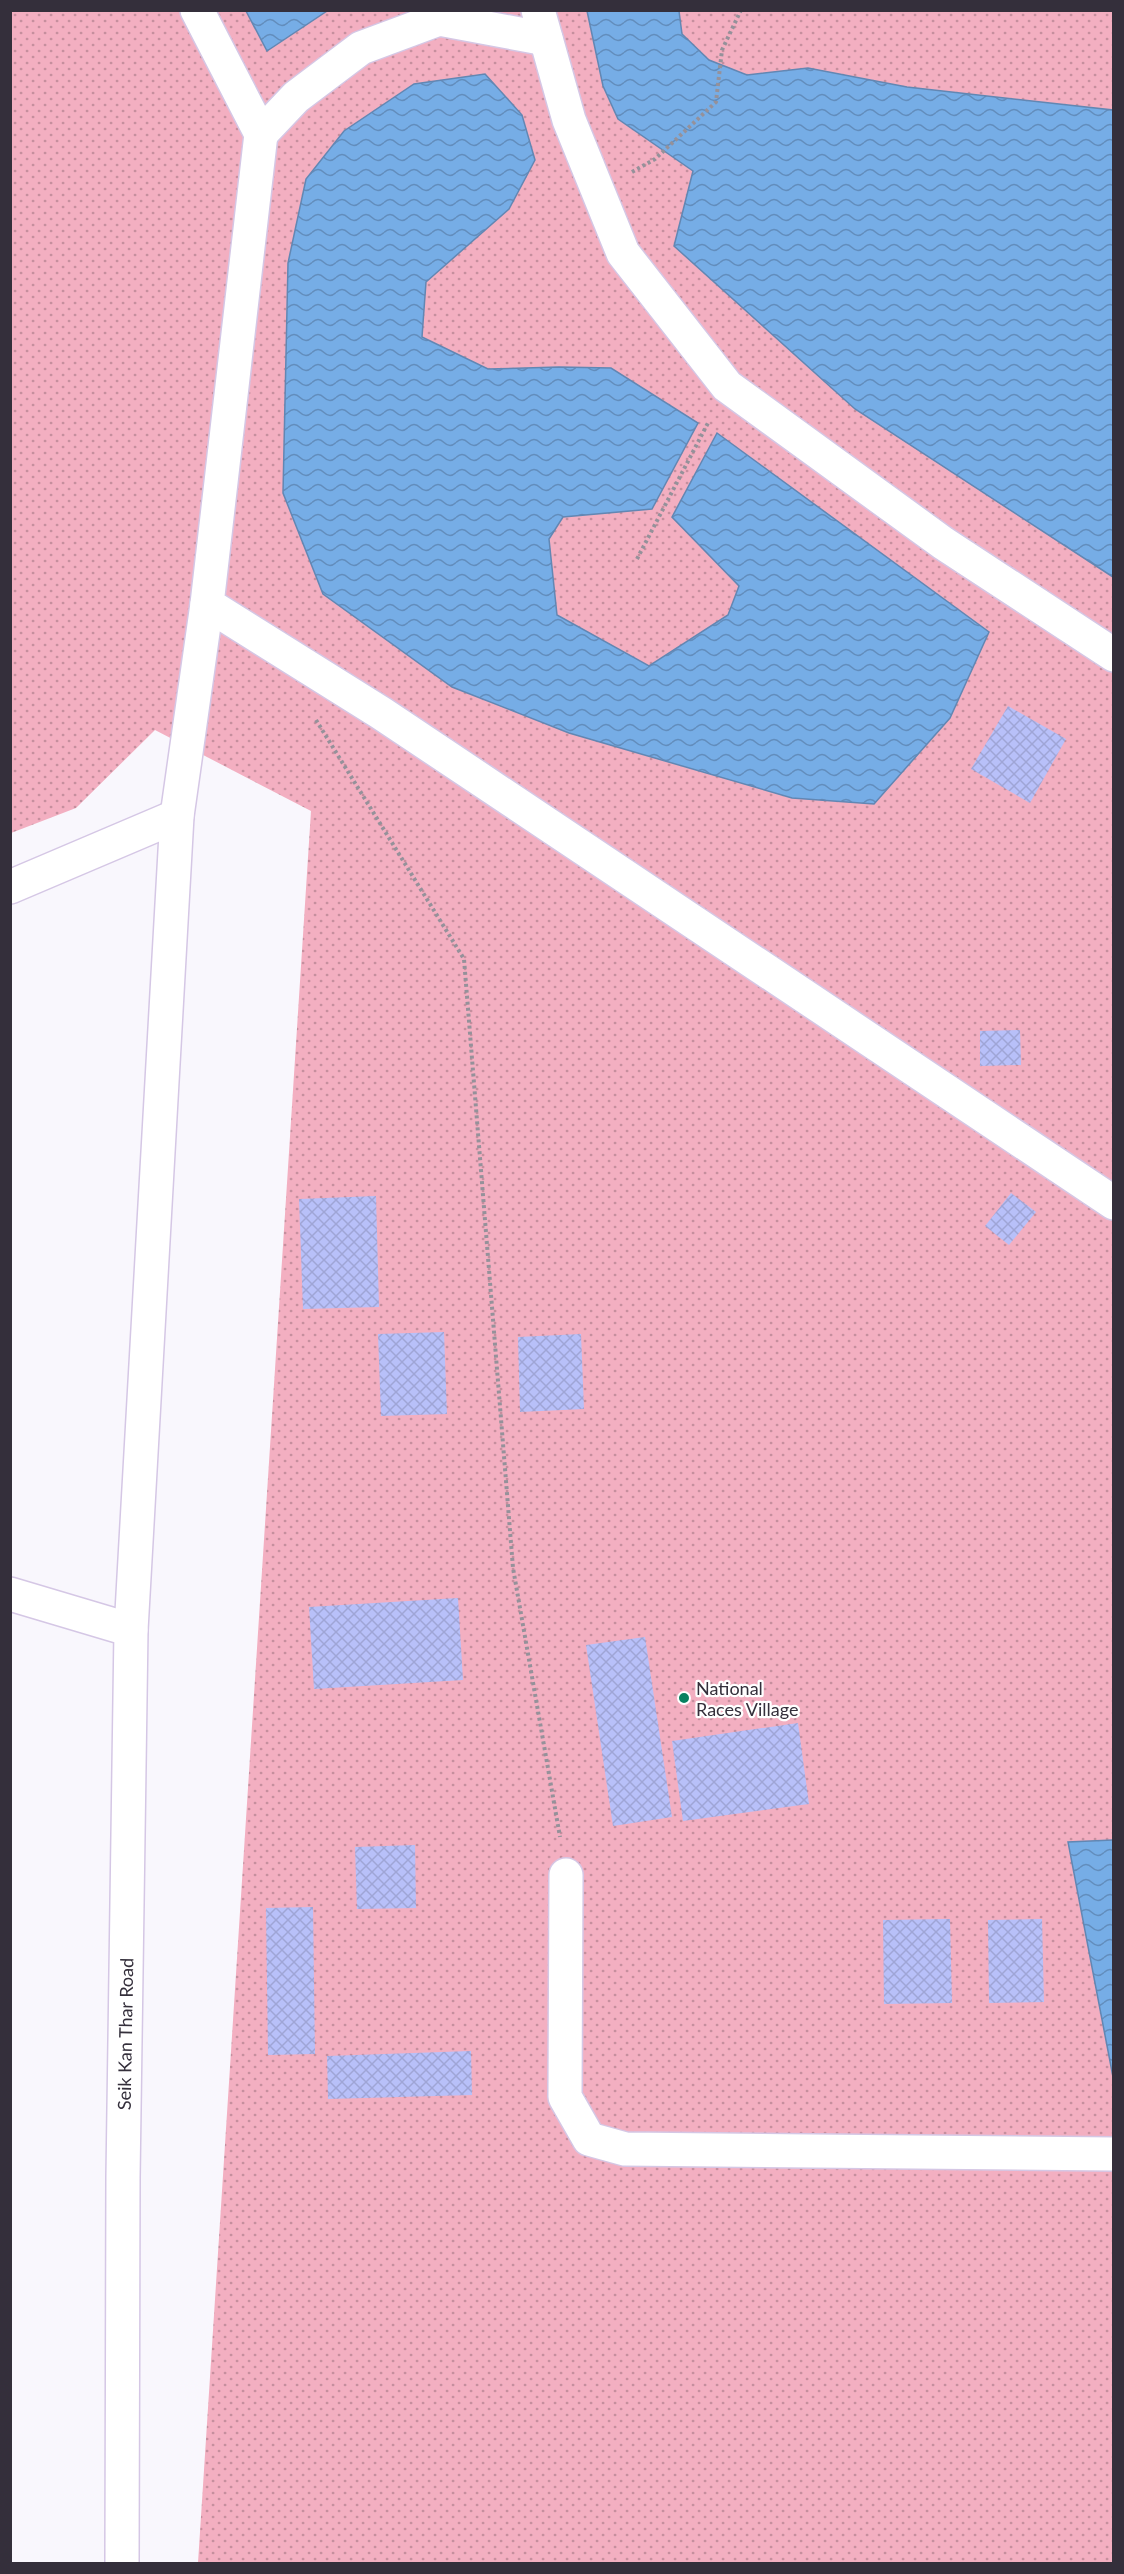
<svg xmlns="http://www.w3.org/2000/svg" width="1124" height="2574" font-family="Lato,sans-serif">
  <style>
    .green { fill: url(#green-dots) }
    .water { fill: url(#water-waves); stroke: #6287b3; stroke-width: 1.5 }
    .building { fill: url(#building-cross-hatch) }
    .lines { fill: none; stroke-linecap: round; stroke-linejoin: round }
    .minor-casing { stroke: #d5c7e5; stroke-width: 36 }
    .path { stroke: #95919a; stroke-width: 4; stroke-dasharray: 3 3; stroke-linecap: butt }
    .minor { stroke: #fff; stroke-width: 33 }
    .poi-dot { fill: #088160; stroke: #fff; stroke-width: 2 }
    .labels { text-anchor: middle; dominant-baseline: central; stroke-width: 4.5; stroke-linejoin: round; paint-order: stroke }
    .poi-label { font-size: 18px; fill: #342f3b; stroke: #fff; text-anchor: start }
    .street-label { font-size: 18px; fill: #342f3b; stroke: #fff }
  </style>
  <defs>
    <pattern id="green-dots" width="8" height="8" patternUnits="userSpaceOnUse" patternTransform="scale(1.5)"><rect width="8" height="8" fill="#f3afc1"/><path d="M2 2h.1M6 6h.1" fill="none" stroke="#c68f9e" stroke-width="1.8" stroke-linecap="round"/></pattern>
    <pattern id="water-waves" width="16" height="10" patternUnits="userSpaceOnUse" patternTransform="scale(1.5)"><rect width="16" height="10" fill="#76ade6"/><path d="M0 5q4-4 8 0t8 0" fill="none" stroke="#628dbc"/></pattern>
    <pattern id="building-cross-hatch" width="8" height="8" patternUnits="userSpaceOnUse" patternTransform="scale(1.5)"><rect width="8" height="8" fill="#b8c0f9"/><path d="M0 0l8 8M0 8l8-8" fill="none" stroke="#9fa5d6"/></pattern>
  </defs>
  <rect width="100%" height="100%" fill="#f9f7fd"/>
  <!-- green -->
  <path class="green" d="M 11,11 L 1113,11 L 1113,2563 L 198,2563 L 311,811 L 155,730 L 76,808 L 11,833 Z"/>
  <!-- water -->
  <g class="water">
    <path d="M 246,11 L 327,11 L 267,51 Z"/>
    <path d="M 587,11 L 679,11 L 682,34 L 709,60 L 747,75 L 808,68 L 907,87 L 1113,110 L 1113,577 L 855,409 L 674,246 L 693,171 L 618,119 L 603,86 Z"/>
    <path d="M 485,74 L 522,115 L 535,160 L 509,209 L 426,282 L 422,337 L 488,369 L 559,367 L 611,368 L 698,423 L 652,509 L 563,517 L 549,539 L 557,615 L 649,666 L 728,615 L 739,586 L 672,517 L 717,433 L 989,632 L 950,718 L 874,804 L 792,798 L 569,733 L 452,687 L 323,594 L 283,493 L 288,263 L 306,179 L 344,131 L 414,84 Z"/>
    <path d="M 1113,1840 L 1114,1840 L 1113,2077 L 1068,1842 Z"/>
  </g>
  <!-- building -->
  <g class="building">
    <path d="M 1008,706 L 1066,739 L 1030,803 L 971,769 Z"/>
    <path d="M 1020,1030 L 1021,1065 L 980,1066 L 980,1031 Z"/>
    <path d="M 1011,1193 L 1036,1212 L 1009,1245 L 985,1226 Z"/>
    <path d="M 376,1196 L 379,1307 L 303,1309 L 299,1199 Z"/>
    <path d="M 444,1332 L 447,1414 L 381,1416 L 378,1334 Z"/>
    <path d="M 581,1334 L 584,1409 L 520,1412 L 518,1337 Z"/>
    <path d="M 458,1598 L 463,1680 L 314,1689 L 309,1607 Z"/>
    <path d="M 645,1637 L 672,1817 L 613,1826 L 586,1645 Z"/>
    <path d="M 798,1723 L 809,1804 L 683,1821 L 672,1741 Z"/>
    <path d="M 415,1845 L 416,1908 L 357,1909 L 355,1847 Z"/>
    <path d="M 313,1907 L 315,2054 L 268,2055 L 266,1908 Z"/>
    <path d="M 950,1919 L 952,2003 L 884,2004 L 883,1920 Z"/>
    <path d="M 1042,1919 L 1044,2002 L 989,2003 L 988,1920 Z"/>
    <path d="M 471,2051 L 472,2095 L 328,2099 L 327,2056 Z"/>
  </g>
  <g class="lines">
    <!-- minor casing -->
    <g class="minor-casing">
      <g id="minor">
        <path d="M 197,10 L 261,134 L 207,604 L 381,713 L 1114,1203"/>
        <path d="M 538,10 L 569,120 L 623,253 L 727,386 L 943,543 L 1114,655"/>
        <path d="M 261,134 L 296,97 L 361,48 L 439,19 L 546,39"/>
        <path d="M 10,887 L 177,816"/>
        <path d="M 10,1594 L 131,1630 L 123,2177 L 122,2564"/>
        <path d="M 131,1630 L 177,816 L 207,604"/>
        <path d="M 566,1875 L 565,2097 L 589,2139 L 625,2149 L 1114,2154"/>
      </g>
    </g>
    <!-- path -->
    <g class="path">
      <path d="M 632,172 L 655,159 L 716,102 L 722,50 L 741,10"/>
      <path d="M 637,559 L 709,421"/>
      <path d="M 316,720 L 464,959 L 513,1568 L 560,1837"/>
    </g>
    <!-- minor -->
    <use href="#minor" class="minor"/>
  </g>
  <!-- markers -->
  <circle class="poi-dot" cx="684" cy="1698" r="6"/>
  <g class="labels">
    <!-- poi labels -->
    <g class="poi-label">
      <text x="696" y="1688">National<tspan x="696" dy="21">Races Village</tspan></text>
    </g>
    <!-- street labels -->
    <g class="street-label">
      <text transform="translate(125 2034) rotate(-89)">Seik Kan Thar Road</text>
    </g>
  </g>
  <!-- border -->
  <rect width="1124" height="2574" fill="none" stroke="#342f3b" stroke-width="24"/>
</svg>
